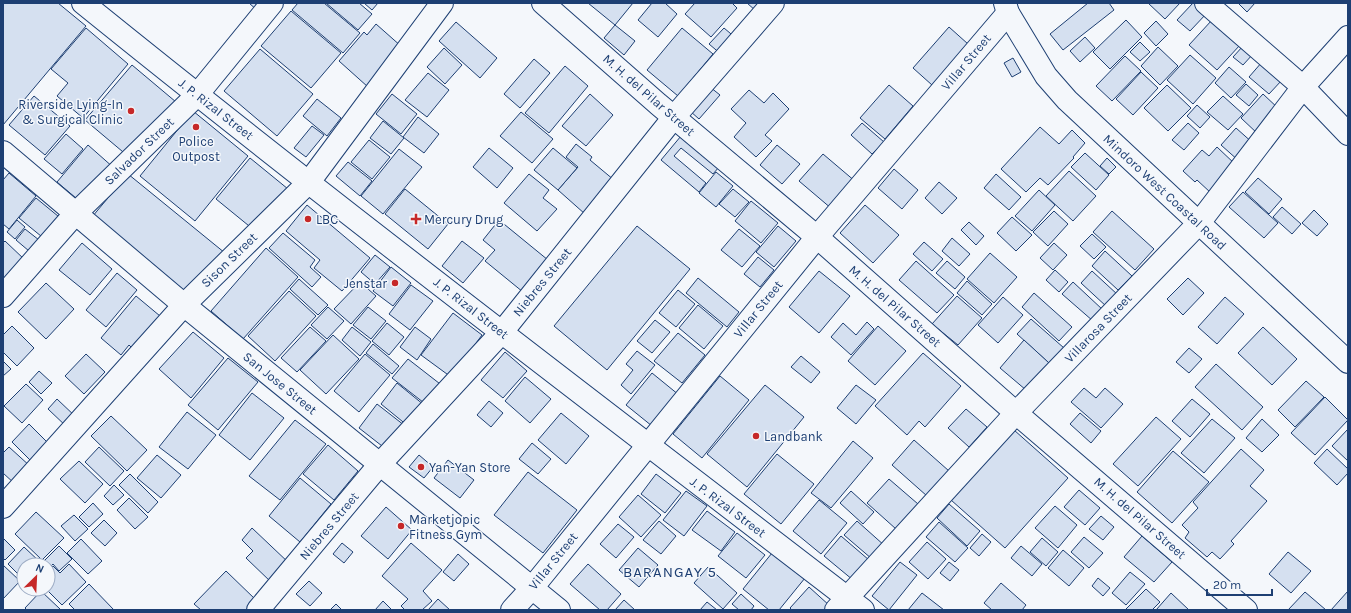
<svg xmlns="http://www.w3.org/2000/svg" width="1351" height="613" font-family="Karla,sans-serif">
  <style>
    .building { fill: #d5e0f0; stroke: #1d3f73 }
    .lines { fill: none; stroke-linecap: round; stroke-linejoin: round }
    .minor-casing { stroke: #1d3f73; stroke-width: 24 }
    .major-casing { stroke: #1d3f73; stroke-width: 24 }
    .minor { stroke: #f4f7fb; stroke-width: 22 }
    .major { stroke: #f4f7fb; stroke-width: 22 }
    .poi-dot { fill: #c62828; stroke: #f4f7fb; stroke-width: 1.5 }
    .labels { text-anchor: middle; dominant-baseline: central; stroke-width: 3; stroke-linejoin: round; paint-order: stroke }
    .street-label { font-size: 13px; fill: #1d3f73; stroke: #f4f7fb }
    .poi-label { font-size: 13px; fill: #1d3f73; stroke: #f4f7fb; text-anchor: start }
    .quarter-label { font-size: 15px; letter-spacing: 1px; fill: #1d3f73; stroke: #f4f7fb }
  </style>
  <rect width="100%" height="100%" fill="#f4f7fb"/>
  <!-- building -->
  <g class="building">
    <path d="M 3,3 L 58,3 L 86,26 L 3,125 Z"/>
    <path d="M 249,3 L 265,3 L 258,11 Z"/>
    <path d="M 298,3 L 324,3 L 360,33 L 343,53 L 292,10 Z"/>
    <path d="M 326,3 L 359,3 L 372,14 L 358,30 Z"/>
    <path d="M 364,3 L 378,3 L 372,10 Z"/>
    <path d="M 588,3 L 633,3 L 615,25 Z"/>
    <path d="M 652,3 L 665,3 L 677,14 L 658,37 L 638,20 Z"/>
    <path d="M 695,3 L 732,3 L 737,8 L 711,37 L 685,14 Z"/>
    <path d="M 747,3 L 764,3 L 756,11 Z"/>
    <path d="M 1088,3 L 1109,3 L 1114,10 L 1063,50 L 1050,34 Z"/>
    <path d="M 1148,3 L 1180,3 L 1165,19 Z"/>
    <path d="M 1193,3 L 1196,3 L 1207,13 L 1190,31 L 1177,20 Z"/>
    <path d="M 1238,3 L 1255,3 L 1247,12 Z"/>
    <path d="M 291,11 L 341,53 L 311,88 L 261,46 Z"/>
    <path d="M 1126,20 L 1142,37 L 1110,69 L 1093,52 Z"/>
    <path d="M 1212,20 L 1240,45 L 1217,70 L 1189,45 Z"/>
    <path d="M 1156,21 L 1168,34 L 1156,46 L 1144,33 Z"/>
    <path d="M 456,22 L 497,58 L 480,78 L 439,41 Z"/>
    <path d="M 376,24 L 402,47 L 368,87 L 339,61 L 364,32 L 367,35 Z"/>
    <path d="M 615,25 L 635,41 L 624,55 L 604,38 Z"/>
    <path d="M 949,27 L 968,44 L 932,85 L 913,68 Z"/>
    <path d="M 86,28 L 128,64 L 83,118 L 57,96 L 68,83 L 51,69 Z"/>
    <path d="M 682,28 L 713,54 L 678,96 L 647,70 Z"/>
    <path d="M 724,28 L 737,39 L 722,55 L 709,44 Z"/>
    <path d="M 1085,37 L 1095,48 L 1080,62 L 1070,51 Z"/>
    <path d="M 1140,42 L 1150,52 L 1140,61 L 1130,52 Z"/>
    <path d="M 1243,46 L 1253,54 L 1243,65 L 1233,57 Z"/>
    <path d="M 1158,47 L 1178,66 L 1160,85 L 1141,66 Z"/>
    <path d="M 444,48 L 462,65 L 445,84 L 427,67 Z"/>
    <path d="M 260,49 L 313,94 L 277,136 L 224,91 Z"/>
    <path d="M 1190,55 L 1216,78 L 1193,104 L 1167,80 Z"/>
    <path d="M 1125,56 L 1141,71 L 1112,101 L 1096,86 Z"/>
    <path d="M 1013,58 L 1021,72 L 1012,77 L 1004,63 Z"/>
    <path d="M 534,59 L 550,73 L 520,108 L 504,94 Z"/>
    <path d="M 1262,62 L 1282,80 L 1269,94 L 1249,77 Z"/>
    <path d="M 132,65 L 176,102 L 129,157 L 85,120 Z"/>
    <path d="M 565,66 L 588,86 L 549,133 L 525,113 Z"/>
    <path d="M 1229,67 L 1246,82 L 1231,98 L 1215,83 Z"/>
    <path d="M 1141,72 L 1158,88 L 1133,115 L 1116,99 Z"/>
    <path d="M 428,73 L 449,90 L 427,117 L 405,100 Z"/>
    <path d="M 1246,84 L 1258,95 L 1249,106 L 1236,95 Z"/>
    <path d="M 889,85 L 913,106 L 885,139 L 860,118 Z"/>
    <path d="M 1167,85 L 1191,108 L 1168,131 L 1144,108 Z"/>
    <path d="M 710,87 L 720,95 L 699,119 L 690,111 Z"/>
    <path d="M 749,90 L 764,103 L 773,93 L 789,109 L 765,135 L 772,141 L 756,157 L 734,137 L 746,123 L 731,109 Z"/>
    <path d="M 392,94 L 417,114 L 401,134 L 376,114 Z"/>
    <path d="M 590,94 L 613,115 L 586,146 L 562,126 Z"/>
    <path d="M 1263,94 L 1280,110 L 1258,134 L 1241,118 Z"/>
    <path d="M 34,96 L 70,126 L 45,155 L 9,125 Z"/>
    <path d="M 1223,96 L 1243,114 L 1228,130 L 1207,112 Z"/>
    <path d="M 317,99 L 341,118 L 327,136 L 303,116 Z"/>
    <path d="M 1197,105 L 1210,117 L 1200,128 L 1187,116 Z"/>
    <path d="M 193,111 L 248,156 L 195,221 L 140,176 Z"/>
    <path d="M 521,112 L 553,139 L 532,163 L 500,136 Z"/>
    <path d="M 418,117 L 439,134 L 424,153 L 403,137 Z"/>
    <path d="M 383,121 L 404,138 L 391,154 L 370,138 Z"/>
    <path d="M 862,123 L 884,142 L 872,154 L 851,135 Z"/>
    <path d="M 1188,123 L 1199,133 L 1184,150 L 1172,140 Z"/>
    <path d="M 312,126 L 324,135 L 306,157 L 294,148 Z"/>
    <path d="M 1040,127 L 1059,144 L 1072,130 L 1085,143 L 1073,157 L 1074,158 L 1048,185 L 1040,178 L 1026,192 L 1001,169 Z"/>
    <path d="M 1236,128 L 1254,144 L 1239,161 L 1221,145 Z"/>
    <path d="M 66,134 L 83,149 L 62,174 L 44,159 Z"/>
    <path d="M 681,136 L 719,167 L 713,174 L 681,148 L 674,156 L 706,183 L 699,192 L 661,160 Z"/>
    <path d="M 369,140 L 390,157 L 372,179 L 351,162 Z"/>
    <path d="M 576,144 L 592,157 L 590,160 L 614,180 L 585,214 L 558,190 L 578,167 L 566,157 Z"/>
    <path d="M 88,145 L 114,168 L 83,204 L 57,182 Z"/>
    <path d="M 777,145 L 800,164 L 782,184 L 760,165 Z"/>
    <path d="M 1217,147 L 1236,165 L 1211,193 L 1197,180 L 1195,182 L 1183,171 L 1202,150 L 1209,156 Z"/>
    <path d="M 489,148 L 513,168 L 497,188 L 473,167 Z"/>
    <path d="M 553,148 L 577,168 L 558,190 L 534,170 Z"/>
    <path d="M 399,149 L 422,167 L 383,214 L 361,196 Z"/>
    <path d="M 1085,153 L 1109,175 L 1096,190 L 1071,167 Z"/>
    <path d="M 823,154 L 856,182 L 832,209 L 799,181 Z"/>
    <path d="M 250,158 L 288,189 L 254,230 L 216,199 Z"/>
    <path d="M 1107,158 L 1116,167 L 1109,174 L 1100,166 Z"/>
    <path d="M 348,162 L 372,181 L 360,196 L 336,176 Z"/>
    <path d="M 894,169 L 918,190 L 902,209 L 878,188 Z"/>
    <path d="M 1069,171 L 1096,196 L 1073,221 L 1046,196 Z"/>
    <path d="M 716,172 L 733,186 L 716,207 L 699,193 Z"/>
    <path d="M 9,173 L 36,196 L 9,229 L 3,224 L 3,180 Z"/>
    <path d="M 128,174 L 225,253 L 189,297 L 92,217 Z"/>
    <path d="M 529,174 L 549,190 L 543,198 L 557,209 L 537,231 L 504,203 Z"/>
    <path d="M 996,174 L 1021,197 L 1009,210 L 984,188 Z"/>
    <path d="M 1258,178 L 1282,199 L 1269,214 L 1245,192 Z"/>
    <path d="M 939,182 L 957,198 L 942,214 L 925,198 Z"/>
    <path d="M 405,189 L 448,224 L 428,249 L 385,214 Z"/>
    <path d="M 733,189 L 749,202 L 735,217 L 719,204 Z"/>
    <path d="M 1039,190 L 1055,205 L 1032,231 L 1015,216 Z"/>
    <path d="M 1243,192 L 1278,223 L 1264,238 L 1229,207 Z"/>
    <path d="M 36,198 L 64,221 L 47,241 L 19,218 Z"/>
    <path d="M 751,201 L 778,223 L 761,243 L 735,221 Z"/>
    <path d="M 307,205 L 370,258 L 342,291 L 314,268 L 320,260 L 286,231 Z"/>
    <path d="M 865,205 L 899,235 L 873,263 L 840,233 Z"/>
    <path d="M 1282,207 L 1301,224 L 1292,234 L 1273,217 Z"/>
    <path d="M 1314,210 L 1328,224 L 1317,236 L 1302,223 Z"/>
    <path d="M 1054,211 L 1068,224 L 1048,246 L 1033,232 Z"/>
    <path d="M 1112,211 L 1154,249 L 1135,270 L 1093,232 Z"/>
    <path d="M 1012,217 L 1032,235 L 1016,251 L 997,233 Z"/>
    <path d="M 17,220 L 25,227 L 15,239 L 7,232 Z"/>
    <path d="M 499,220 L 548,260 L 523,292 L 485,261 L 495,250 L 483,240 Z"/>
    <path d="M 969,222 L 984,236 L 976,245 L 961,230 Z"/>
    <path d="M 637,226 L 690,269 L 607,370 L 554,326 Z"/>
    <path d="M 778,226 L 796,241 L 774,267 L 756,252 Z"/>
    <path d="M 25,229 L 39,240 L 29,251 L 16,240 Z"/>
    <path d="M 739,229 L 760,246 L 742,267 L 721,250 Z"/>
    <path d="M 283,233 L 315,260 L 310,267 L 321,277 L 312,287 L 269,248 Z"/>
    <path d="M 1092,234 L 1106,247 L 1094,259 L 1080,246 Z"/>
    <path d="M 952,238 L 970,254 L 959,266 L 942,251 Z"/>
    <path d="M 5,241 L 25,260 L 5,280 L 3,278 L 3,243 Z"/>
    <path d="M 462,241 L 484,258 L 463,283 L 442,266 Z"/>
    <path d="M 924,242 L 943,259 L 932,271 L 913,254 Z"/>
    <path d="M 82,243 L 112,269 L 90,295 L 59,270 Z"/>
    <path d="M 1054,243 L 1067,255 L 1053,270 L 1040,258 Z"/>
    <path d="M 266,248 L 298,277 L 243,339 L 211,311 Z"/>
    <path d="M 1105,251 L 1132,276 L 1118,290 L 1092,266 Z"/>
    <path d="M 990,253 L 1017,277 L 994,303 L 967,279 Z"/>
    <path d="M 375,255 L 390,267 L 375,284 L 361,272 Z"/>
    <path d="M 758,257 L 774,270 L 760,287 L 744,274 Z"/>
    <path d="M 916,261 L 954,295 L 937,313 L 899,280 Z"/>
    <path d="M 947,261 L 965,277 L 955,289 L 936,273 Z"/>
    <path d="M 391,267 L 411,283 L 393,306 L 373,291 Z"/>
    <path d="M 1055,270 L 1068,282 L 1059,292 L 1046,280 Z"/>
    <path d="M 819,271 L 850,296 L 819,333 L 789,307 Z"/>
    <path d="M 1092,271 L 1118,295 L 1107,307 L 1081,283 Z"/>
    <path d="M 117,273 L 137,290 L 106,327 L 86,310 Z"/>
    <path d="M 698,278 L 739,312 L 727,327 L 686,293 Z"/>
    <path d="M 1188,278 L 1204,293 L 1183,315 L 1167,299 Z"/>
    <path d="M 299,279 L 328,305 L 318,315 L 290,289 Z"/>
    <path d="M 967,281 L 992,304 L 982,315 L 957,293 Z"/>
    <path d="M 360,282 L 376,296 L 351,324 L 334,309 Z"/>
    <path d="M 1073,282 L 1103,310 L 1093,321 L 1062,294 Z"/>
    <path d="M 46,283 L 74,309 L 46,339 L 18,312 Z"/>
    <path d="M 411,285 L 433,301 L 410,330 L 389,314 Z"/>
    <path d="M 678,290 L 695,304 L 676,327 L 659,313 Z"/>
    <path d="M 289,291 L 316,316 L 275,361 L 248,336 Z"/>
    <path d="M 1034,293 L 1072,327 L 1059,341 L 1022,307 Z"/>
    <path d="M 136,296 L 166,321 L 138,354 L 129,345 L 121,355 L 101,338 Z"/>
    <path d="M 957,296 L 982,318 L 958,345 L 932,324 Z"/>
    <path d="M 1003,297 L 1023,315 L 998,343 L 978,325 Z"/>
    <path d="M 1225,297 L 1244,314 L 1217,344 L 1198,327 Z"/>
    <path d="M 698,305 L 723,326 L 704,349 L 679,328 Z"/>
    <path d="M 328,307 L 344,321 L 327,339 L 311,325 Z"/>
    <path d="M 368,307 L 386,321 L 371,339 L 353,325 Z"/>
    <path d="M 453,313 L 482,335 L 451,377 L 421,355 Z"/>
    <path d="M 1031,319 L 1064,348 L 1049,363 L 1017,334 Z"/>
    <path d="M 655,320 L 670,332 L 652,353 L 637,341 Z"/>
    <path d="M 867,322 L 874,329 L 851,355 L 831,337 L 843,323 L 856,335 Z"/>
    <path d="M 387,323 L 404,337 L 389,355 L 372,341 Z"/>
    <path d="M 12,326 L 34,348 L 17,366 L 3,352 L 3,335 Z"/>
    <path d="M 878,326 L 906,351 L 875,385 L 848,361 Z"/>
    <path d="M 310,327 L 326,341 L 297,372 L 281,358 Z"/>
    <path d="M 352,327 L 371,342 L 360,356 L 342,340 Z"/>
    <path d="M 415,327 L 431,339 L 417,360 L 400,347 Z"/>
    <path d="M 1263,327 L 1297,359 L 1272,385 L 1238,353 Z"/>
    <path d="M 193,332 L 224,358 L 191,398 L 159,369 Z"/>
    <path d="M 678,333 L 705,355 L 682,383 L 654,361 Z"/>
    <path d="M 333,335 L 359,359 L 326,394 L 300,370 Z"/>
    <path d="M 1024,340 L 1049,363 L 1026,390 L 1000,368 Z"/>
    <path d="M 373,344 L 399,366 L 392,374 L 366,353 Z"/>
    <path d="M 1189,348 L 1202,359 L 1189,373 L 1176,362 Z"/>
    <path d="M 637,351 L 655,365 L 631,394 L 621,385 L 633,370 L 626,364 Z"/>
    <path d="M 505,352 L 527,371 L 503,398 L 481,380 Z"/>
    <path d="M 923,353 L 961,386 L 925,427 L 919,421 L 907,435 L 875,406 Z"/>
    <path d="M 86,354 L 105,372 L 84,394 L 65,376 Z"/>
    <path d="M 365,354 L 390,375 L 359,412 L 334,391 Z"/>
    <path d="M 801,356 L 820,372 L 811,383 L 791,367 Z"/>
    <path d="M 228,358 L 258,382 L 218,430 L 188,405 Z"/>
    <path d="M 408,359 L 444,387 L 428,406 L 392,378 Z"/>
    <path d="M 3,361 L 11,369 L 3,376 Z"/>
    <path d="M 1216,364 L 1263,407 L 1242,430 L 1195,387 Z"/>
    <path d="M 39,371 L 52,383 L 41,394 L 29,382 Z"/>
    <path d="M 652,373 L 679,395 L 652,426 L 626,405 Z"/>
    <path d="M 720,376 L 749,400 L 702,458 L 673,434 Z"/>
    <path d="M 525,377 L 551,399 L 530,423 L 505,401 Z"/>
    <path d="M 1306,381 L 1324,397 L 1295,427 L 1278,410 Z"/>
    <path d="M 397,383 L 424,405 L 408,426 L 381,404 Z"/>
    <path d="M 26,384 L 43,400 L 22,423 L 4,406 Z"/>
    <path d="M 765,385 L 804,417 L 747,487 L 707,454 Z"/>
    <path d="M 856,385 L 876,400 L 856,424 L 837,408 Z"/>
    <path d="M 1084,388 L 1096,398 L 1105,388 L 1123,404 L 1101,428 L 1071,402 Z"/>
    <path d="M 252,393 L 284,418 L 250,460 L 219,435 Z"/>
    <path d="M 1325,397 L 1348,420 L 1315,455 L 1291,433 Z"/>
    <path d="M 57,399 L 77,418 L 68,428 L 48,409 Z"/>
    <path d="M 1192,399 L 1210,414 L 1190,437 L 1172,421 Z"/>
    <path d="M 489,401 L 503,413 L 491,427 L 477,415 Z"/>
    <path d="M 377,404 L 409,429 L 391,453 L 359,428 Z"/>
    <path d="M 966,409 L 987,427 L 969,447 L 948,428 Z"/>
    <path d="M 187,412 L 216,435 L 188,469 L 159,447 Z"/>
    <path d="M 561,413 L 589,436 L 566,464 L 538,440 Z"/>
    <path d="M 1080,413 L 1101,431 L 1091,443 L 1070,424 Z"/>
    <path d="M 111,416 L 147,450 L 127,471 L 91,436 Z"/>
    <path d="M 1156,417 L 1181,439 L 1138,486 L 1113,464 Z"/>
    <path d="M 1212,419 L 1235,438 L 1204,473 L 1181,453 Z"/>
    <path d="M 1262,419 L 1279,435 L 1262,452 L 1246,438 Z"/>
    <path d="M 295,420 L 326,444 L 280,500 L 249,476 Z"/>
    <path d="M 29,424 L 49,444 L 32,462 L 12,442 Z"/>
    <path d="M 1348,429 L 1348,461 L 1332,446 Z"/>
    <path d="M 1014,430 L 1068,478 L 1005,548 L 951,500 Z"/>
    <path d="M 914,440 L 949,471 L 927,496 L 892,465 Z"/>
    <path d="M 853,441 L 873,458 L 831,508 L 811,493 Z"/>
    <path d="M 532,443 L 551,459 L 538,474 L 519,459 Z"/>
    <path d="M 328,445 L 358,471 L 334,500 L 303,474 Z"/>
    <path d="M 9,447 L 31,467 L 15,484 L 3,473 L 3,453 Z"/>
    <path d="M 99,447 L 124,471 L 110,486 L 85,462 Z"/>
    <path d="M 1241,449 L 1264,470 L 1250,486 L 1267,501 L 1231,541 L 1234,544 L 1220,559 L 1212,552 L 1207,557 L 1185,538 L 1189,532 L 1182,525 L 1198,508 L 1193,502 Z"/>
    <path d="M 1327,449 L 1348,469 L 1348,473 L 1337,485 L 1314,463 Z"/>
    <path d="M 1173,451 L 1209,482 L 1172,523 L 1137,492 Z"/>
    <path d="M 777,454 L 814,484 L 781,524 L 744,494 Z"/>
    <path d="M 157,455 L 181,475 L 161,498 L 137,478 Z"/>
    <path d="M 419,455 L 433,467 L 424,478 L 409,467 Z"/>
    <path d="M 448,460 L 474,480 L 460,498 L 434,478 Z"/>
    <path d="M 79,461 L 103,484 L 85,503 L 60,479 Z"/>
    <path d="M 528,472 L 577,510 L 543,553 L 494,515 Z"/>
    <path d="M 130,474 L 158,502 L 148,513 L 119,485 Z"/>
    <path d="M 656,474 L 681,493 L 665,513 L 641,494 Z"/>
    <path d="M 300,478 L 331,504 L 300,542 L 269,516 Z"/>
    <path d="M 889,479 L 918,504 L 896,529 L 867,503 Z"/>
    <path d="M 114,485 L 124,495 L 113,505 L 104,496 Z"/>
    <path d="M 1079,490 L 1100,508 L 1085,525 L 1064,507 Z"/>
    <path d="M 686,491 L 707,506 L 684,536 L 663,520 Z"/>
    <path d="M 851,491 L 874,512 L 863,524 L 840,503 Z"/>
    <path d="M 638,495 L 661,515 L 641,537 L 619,517 Z"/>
    <path d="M 129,498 L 148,517 L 135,529 L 117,510 Z"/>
    <path d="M 819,500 L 847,523 L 821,554 L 793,531 Z"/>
    <path d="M 93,503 L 103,514 L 89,527 L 79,517 Z"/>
    <path d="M 949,504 L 980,531 L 967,546 L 937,518 Z"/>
    <path d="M 1055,506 L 1077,525 L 1058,548 L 1035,528 Z"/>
    <path d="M 386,507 L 412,530 L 388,559 L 361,536 Z"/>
    <path d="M 707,511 L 735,532 L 721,551 L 692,530 Z"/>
    <path d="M 36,512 L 64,538 L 42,560 L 15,534 Z"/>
    <path d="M 74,515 L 88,529 L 75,541 L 61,526 Z"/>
    <path d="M 1101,516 L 1114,527 L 1103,540 L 1089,529 Z"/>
    <path d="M 104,520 L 117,533 L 105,546 L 91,533 Z"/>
    <path d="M 659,521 L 676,536 L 661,554 L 643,540 Z"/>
    <path d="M 857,521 L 885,546 L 872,559 L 844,535 Z"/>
    <path d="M 939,522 L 968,548 L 955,562 L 926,537 Z"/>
    <path d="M 618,524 L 634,537 L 616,558 L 600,544 Z"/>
    <path d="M 252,528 L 290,564 L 272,583 L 246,558 L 253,551 L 242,540 Z"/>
    <path d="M 737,533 L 765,555 L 746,578 L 718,556 Z"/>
    <path d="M 982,534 L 991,542 L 979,556 L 970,548 Z"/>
    <path d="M 841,536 L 869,560 L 853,580 L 824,556 Z"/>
    <path d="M 1142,536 L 1172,562 L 1154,582 L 1124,557 Z"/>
    <path d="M 1084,537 L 1103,553 L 1089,568 L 1071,552 Z"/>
    <path d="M 3,538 L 15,550 L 5,560 L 3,558 Z"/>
    <path d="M 1042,538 L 1058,552 L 1046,566 L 1030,552 Z"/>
    <path d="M 81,539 L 102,561 L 88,574 L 67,553 Z"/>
    <path d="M 927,542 L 946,559 L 928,579 L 909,562 Z"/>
    <path d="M 342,543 L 353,552 L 344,563 L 333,554 Z"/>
    <path d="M 411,543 L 442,570 L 423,591 L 432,601 L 422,610 L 405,610 L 401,606 L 408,599 L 382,576 Z"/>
    <path d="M 59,546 L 72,559 L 59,571 L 53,564 L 48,569 L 48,565 L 40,565 Z"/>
    <path d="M 1021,546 L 1042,564 L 1032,576 L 1011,558 Z"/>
    <path d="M 24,547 L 41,563 L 39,565 L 24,565 L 24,580 L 8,564 Z"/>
    <path d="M 638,548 L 658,565 L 639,587 L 619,570 Z"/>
    <path d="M 1063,550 L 1084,568 L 1069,586 L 1048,568 Z"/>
    <path d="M 1288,552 L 1311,571 L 1291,593 L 1269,574 Z"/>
    <path d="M 772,553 L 805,578 L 779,610 L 769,610 L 743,589 Z"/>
    <path d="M 458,554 L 469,564 L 454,581 L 443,572 Z"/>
    <path d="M 900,562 L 917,575 L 889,610 L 872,596 Z"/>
    <path d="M 949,562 L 959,570 L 950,581 L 940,573 Z"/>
    <path d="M 69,564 L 86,582 L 62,605 L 46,589 L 48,589 L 48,570 L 53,566 L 60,573 Z"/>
    <path d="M 588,564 L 621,594 L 607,610 L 600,610 L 570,584 Z"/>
    <path d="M 3,565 L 20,581 L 3,599 Z"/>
    <path d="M 708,567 L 737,593 L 723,609 L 694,583 Z"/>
    <path d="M 226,571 L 256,600 L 247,610 L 201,610 L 194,604 Z"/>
    <path d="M 1130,572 L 1145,584 L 1126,605 L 1112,593 Z"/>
    <path d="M 1098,578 L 1110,588 L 1103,596 L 1092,586 Z"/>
    <path d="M 309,581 L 322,593 L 310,606 L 296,594 Z"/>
    <path d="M 1001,583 L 1026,605 L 1022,610 L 992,610 L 984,603 Z"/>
    <path d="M 89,584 L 114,610 L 75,610 L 69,604 Z"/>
    <path d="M 809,587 L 830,606 L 826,610 L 792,610 L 790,608 Z"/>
    <path d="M 1146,589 L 1160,602 L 1152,610 L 1125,610 Z"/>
    <path d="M 41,591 L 60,609 L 60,610 L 27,610 L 25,608 Z"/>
    <path d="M 1348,591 L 1348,610 L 1331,610 Z"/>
    <path d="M 1305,592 L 1326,610 L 1288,610 Z"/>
    <path d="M 922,593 L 944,610 L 908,610 Z"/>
    <path d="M 1171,593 L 1189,610 L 1156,610 Z"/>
    <path d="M 741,594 L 754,606 L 751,610 L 739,610 L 732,604 Z"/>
    <path d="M 438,599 L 450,610 L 428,610 Z"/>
    <path d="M 624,600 L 635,610 L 615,610 Z"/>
    <path d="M 383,601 L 392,610 L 375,610 Z"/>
    <path d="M 707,602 L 717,610 L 700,610 Z"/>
    <path d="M 336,604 L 342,610 L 330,610 Z"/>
  </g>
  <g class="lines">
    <!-- minor casing -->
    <g class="minor-casing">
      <g id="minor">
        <path d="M 83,3 C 339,210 602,409 863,610"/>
        <path d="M 543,3 L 658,104 L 817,237 L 1016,413 L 1246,610"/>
        <path d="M 1206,3 L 1303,87 L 1348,134"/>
        <path d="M 3,152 L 184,305 L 559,610"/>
        <path d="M 3,296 L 75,214 L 197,95 L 272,3"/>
        <path d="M 3,507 L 184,305 L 309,182 L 442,3"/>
        <path d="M 258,610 L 380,464 L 502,332 L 674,117 L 773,3"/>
        <path d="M 512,610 L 532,588 L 817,237 L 1008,13"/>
        <path d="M 836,610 L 1016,413 L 1199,223 L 1303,87 L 1348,37"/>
      </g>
    </g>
    <!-- major casing -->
    <g class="major-casing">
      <path id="major" d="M 1005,3 L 1008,13 L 1046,76 L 1067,100 L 1348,362"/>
    </g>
    <!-- minor -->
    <use href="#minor" class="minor"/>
    <!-- major -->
    <use href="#major" class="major"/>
  </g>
  <!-- markers -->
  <g class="poi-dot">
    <circle cx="131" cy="111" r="4"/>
    <circle cx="196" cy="127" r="4"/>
    <circle cx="308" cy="219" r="4"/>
    <path d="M414 213h4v4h4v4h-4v4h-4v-4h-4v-4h4z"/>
    <circle cx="395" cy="283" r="4"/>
    <circle cx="756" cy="436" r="4"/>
    <circle cx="421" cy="467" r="4"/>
    <circle cx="401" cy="526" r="4"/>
  </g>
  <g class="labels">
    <!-- street labels -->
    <g class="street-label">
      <text transform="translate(966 62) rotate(-50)">Villar Street</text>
      <text transform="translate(649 95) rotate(41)">M. H. del Pilar Street</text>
      <text transform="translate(216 109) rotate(38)">J. P. Rizal Street</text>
      <text transform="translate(139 151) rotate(-44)">Salvador Street</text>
      <text transform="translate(1165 192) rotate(43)">Mindoro West Coastal Road</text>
      <text transform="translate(229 260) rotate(-44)">Sison Street</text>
      <text transform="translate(542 282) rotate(-51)">Niebres Street</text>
      <text transform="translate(895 306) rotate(41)">M. H. del Pilar Street</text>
      <text transform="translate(471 308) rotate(38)">J. P. Rizal Street</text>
      <text transform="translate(758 309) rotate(-51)">Villar Street</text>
      <text transform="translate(1098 328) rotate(-46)">Villarosa Street</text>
      <text transform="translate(280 383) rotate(39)">San Jose Street</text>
      <text transform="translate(728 507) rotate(37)">J. P. Rizal Street</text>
      <text transform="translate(1140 518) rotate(41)">M. H. del Pilar Street</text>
      <text transform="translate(329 526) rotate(-50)">Niebres Street</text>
      <text transform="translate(553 561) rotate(-51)">Villar Street</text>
    </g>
    <!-- poi labels -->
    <g class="poi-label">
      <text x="123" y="104" text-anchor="end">Riverside Lying-In<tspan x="123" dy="15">&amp; Surgical Clinic</tspan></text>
      <text x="196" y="141" text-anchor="middle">Police<tspan x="196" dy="15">Outpost</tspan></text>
      <text x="316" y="219">LBC</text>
      <text x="424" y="219">Mercury Drug</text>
      <text x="387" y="283" text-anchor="end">Jenstar</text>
      <text x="764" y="436">Landbank</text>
      <text x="429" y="467">Yan-Yan Store</text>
      <text x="409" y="519">Marketjopic<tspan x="409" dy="15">Fitness Gym</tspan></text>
    </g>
    <!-- quarter labels -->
    <g class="quarter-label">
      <text x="670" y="572">BARANGAY 5</text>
    </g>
  </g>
  <!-- border -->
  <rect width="1351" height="613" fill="none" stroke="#1d3f73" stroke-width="8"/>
  <!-- north arrow -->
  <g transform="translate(36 577) rotate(24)"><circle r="19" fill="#f4f7fb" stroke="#9eadc5"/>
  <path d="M0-3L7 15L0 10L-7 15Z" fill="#c62828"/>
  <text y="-6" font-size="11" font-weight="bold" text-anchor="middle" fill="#1d3f73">N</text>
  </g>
  <!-- scale -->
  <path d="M1207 589v6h65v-6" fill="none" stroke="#1d3f73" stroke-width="2"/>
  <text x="1213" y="589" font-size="12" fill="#1d3f73" stroke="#f4f7fb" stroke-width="3" paint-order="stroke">20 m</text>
</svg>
